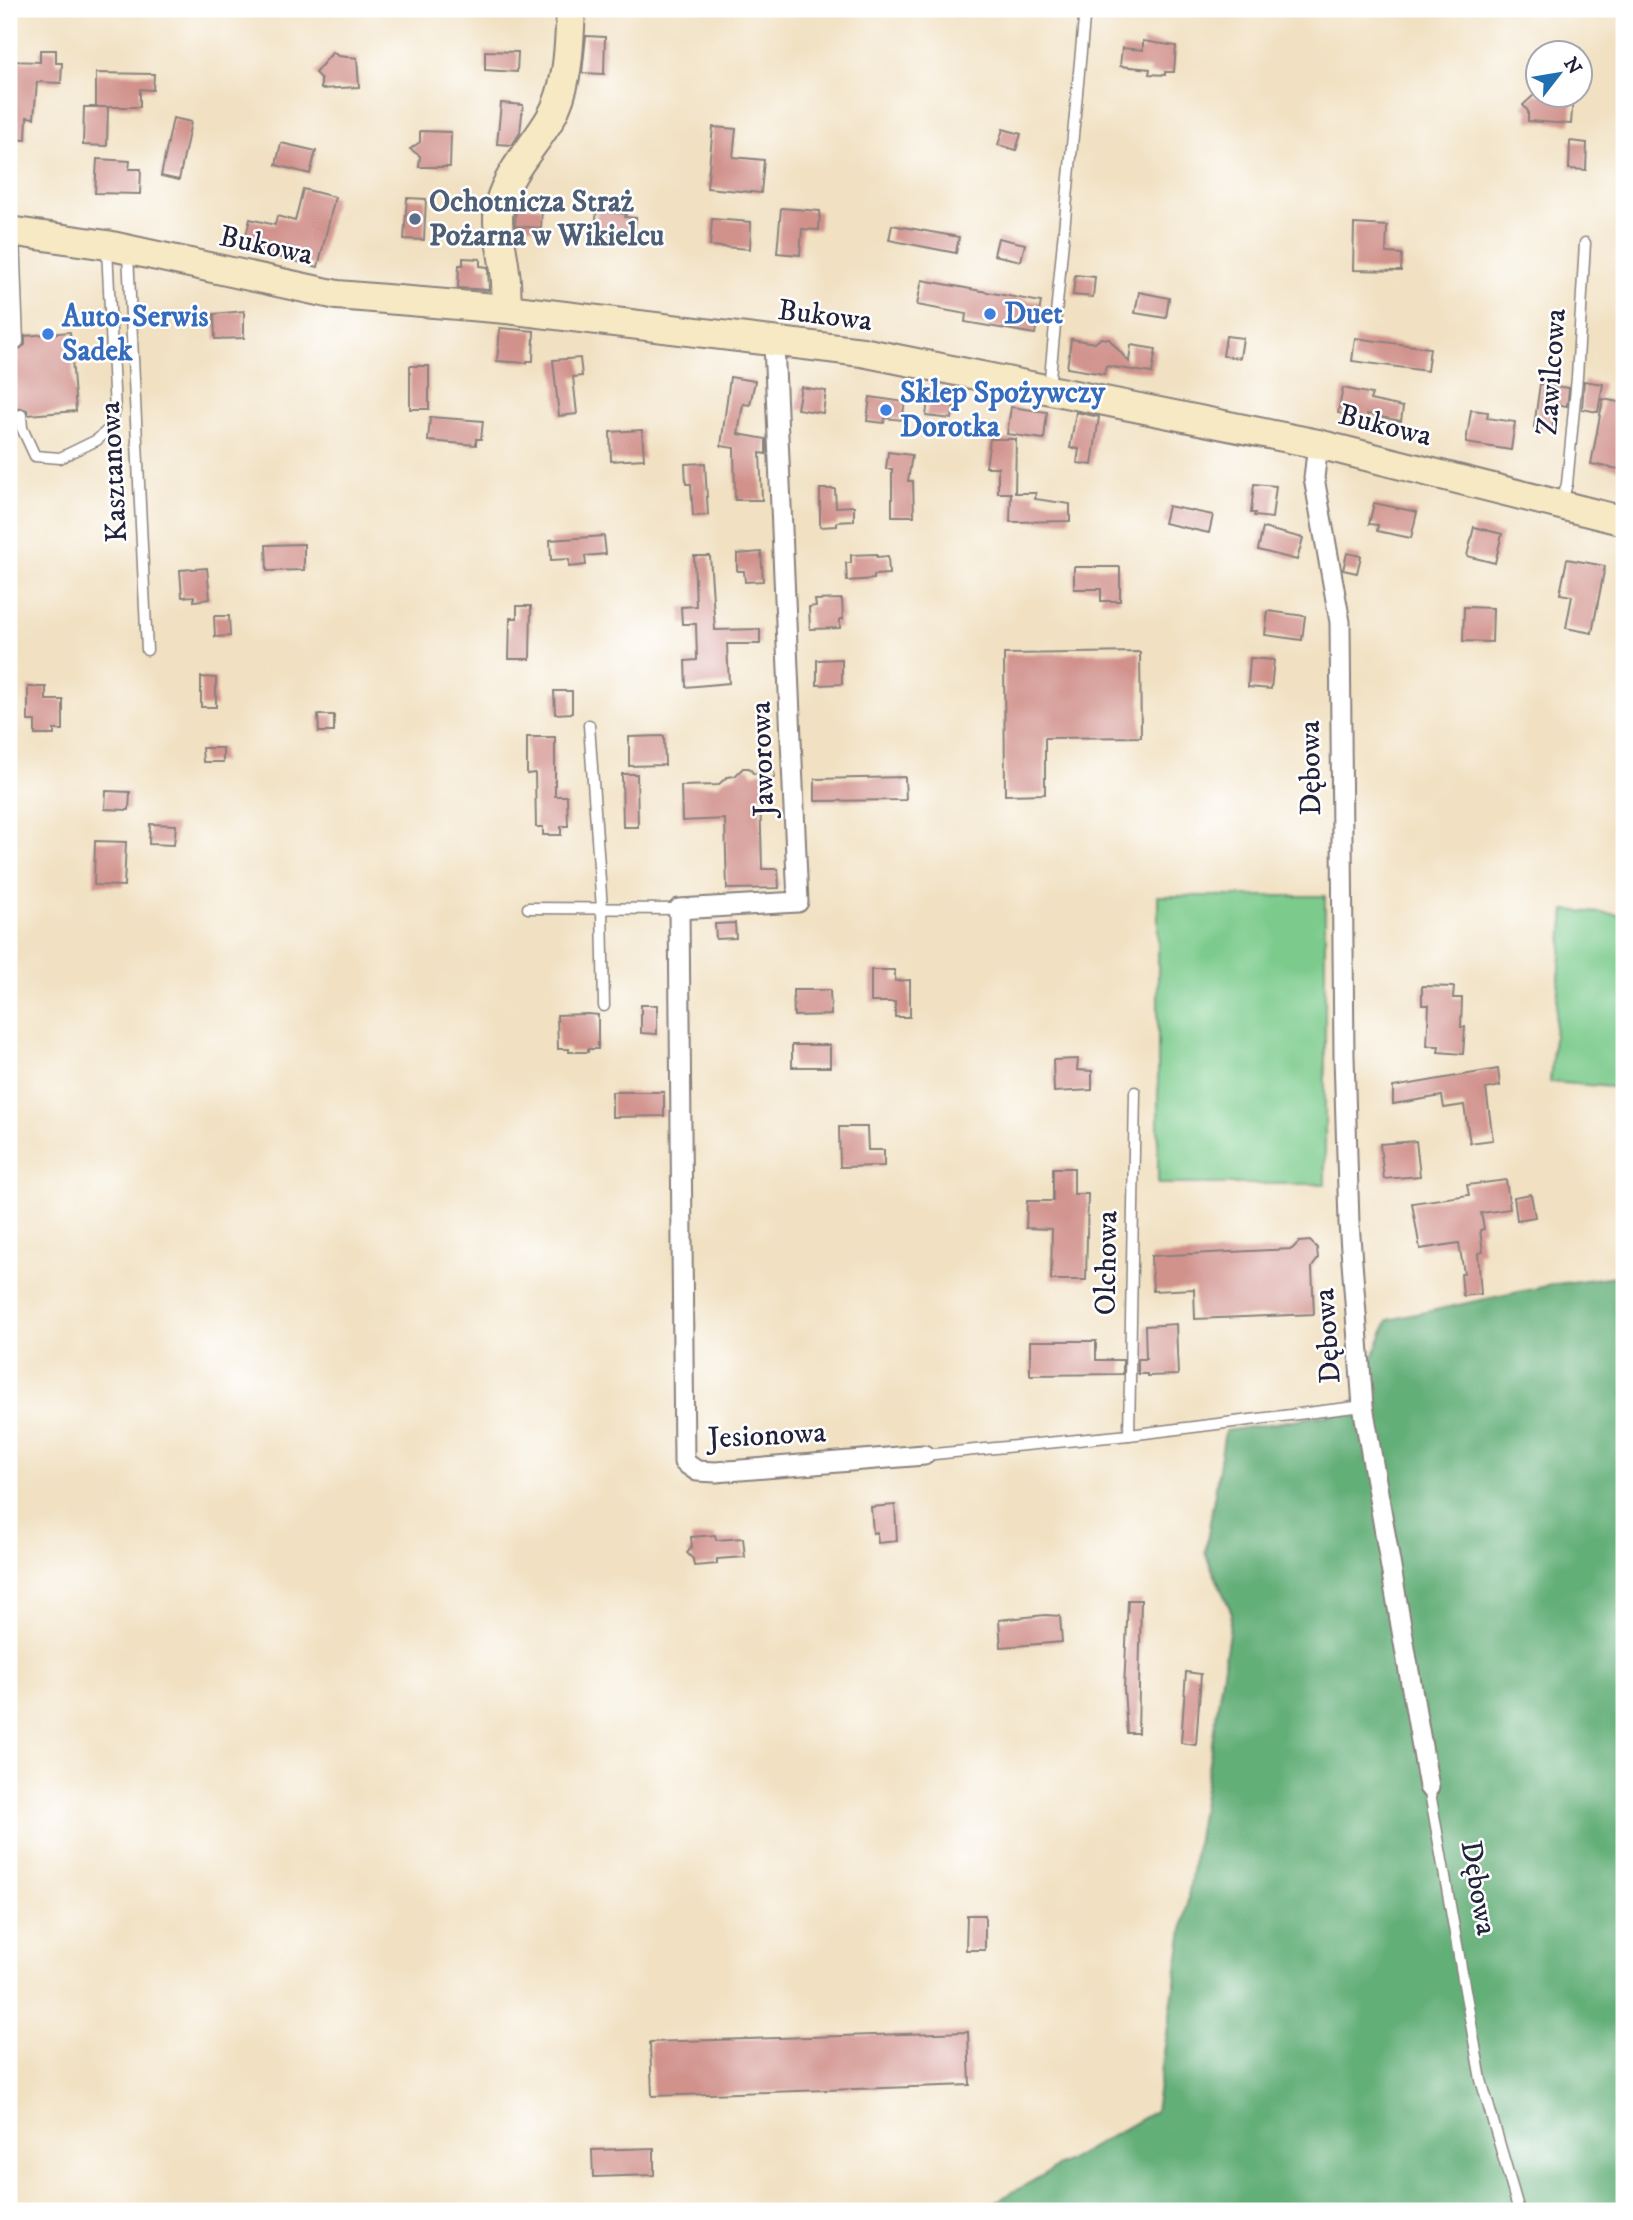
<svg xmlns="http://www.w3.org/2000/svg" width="1633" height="2220" font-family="'IM FELL DW Pica',serif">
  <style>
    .green { fill: #7bcb8c; stroke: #4e7664; stroke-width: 2 }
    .forest { fill: #64af78; stroke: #43685a; stroke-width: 2 }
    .building { fill: #d1928c }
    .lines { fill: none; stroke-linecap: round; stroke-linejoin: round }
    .lane-casing { stroke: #8a827e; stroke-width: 13 }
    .street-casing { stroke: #8a827e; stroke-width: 23 }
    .secondary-casing { stroke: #8a827e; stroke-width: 32 }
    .lane { stroke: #fff; stroke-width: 10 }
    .street { stroke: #fff; stroke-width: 19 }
    .secondary { stroke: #f7e9c3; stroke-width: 28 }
    .service-dot { fill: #5c6f8a; stroke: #fff; stroke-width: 2.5 }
    .shop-dot { fill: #3f7fe0; stroke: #fff; stroke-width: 2.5 }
    .labels { text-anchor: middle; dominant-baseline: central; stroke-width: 5; stroke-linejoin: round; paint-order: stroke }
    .service-label { font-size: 30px; font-weight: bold; fill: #4e5e75; stroke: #fff; text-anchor: start }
    .street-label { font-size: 30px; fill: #22223b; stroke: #fff }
    .shop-label { font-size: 30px; font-weight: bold; fill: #366cbe; stroke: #fff; text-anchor: start }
  </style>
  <rect width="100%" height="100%" fill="#fff"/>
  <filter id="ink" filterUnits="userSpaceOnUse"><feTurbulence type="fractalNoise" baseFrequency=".0143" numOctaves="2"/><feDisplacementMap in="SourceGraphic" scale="14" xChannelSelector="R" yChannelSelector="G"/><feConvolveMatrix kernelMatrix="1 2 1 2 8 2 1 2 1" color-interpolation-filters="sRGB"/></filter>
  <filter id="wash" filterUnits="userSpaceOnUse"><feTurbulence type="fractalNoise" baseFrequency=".00686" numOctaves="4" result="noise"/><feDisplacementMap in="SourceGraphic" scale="28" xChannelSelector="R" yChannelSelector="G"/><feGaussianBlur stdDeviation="1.57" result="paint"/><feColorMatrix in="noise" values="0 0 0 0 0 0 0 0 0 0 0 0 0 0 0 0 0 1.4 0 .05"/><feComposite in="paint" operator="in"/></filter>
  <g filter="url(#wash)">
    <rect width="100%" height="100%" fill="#f1e1c2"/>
    <!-- green -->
    <g class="green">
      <rect x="1158" y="896" width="167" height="288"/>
      <path d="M 1565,910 L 1624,915 L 1624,1088 L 1550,1082 Z"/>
    </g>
    <!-- forest -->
    <path class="forest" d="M 1624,1275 L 1624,2211 L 980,2211 L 1155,2111 L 1232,1613 L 1205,1553 L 1225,1431 L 1351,1411 L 1388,1320 L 1556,1284 Z"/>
    <g id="blocks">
      <!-- building -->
      <g class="building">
        <path d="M 586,36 L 605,37 L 604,74 L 582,73 Z"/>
        <path d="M 1143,41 L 1176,46 L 1174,72 L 1165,72 L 1165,75 L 1149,74 L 1150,69 L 1120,66 L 1122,48 L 1143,50 Z"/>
        <path d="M 40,50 L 56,50 L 56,63 L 62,63 L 61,83 L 37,82 L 34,118 L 27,117 L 26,140 L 9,139 L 9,61 L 40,62 Z"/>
        <path d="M 485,51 L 518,52 L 517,72 L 485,70 Z"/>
        <path d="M 333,52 L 338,56 L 357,58 L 359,87 L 321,89 L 321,79 L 315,73 Z"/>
        <path d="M 96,73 L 154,74 L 153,90 L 140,89 L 140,107 L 96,107 Z"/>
        <path d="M 1535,94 L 1573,97 L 1571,124 L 1528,121 L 1528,111 L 1523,105 Z"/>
        <path d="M 501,103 L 523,105 L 520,133 L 512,145 L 497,144 Z"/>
        <path d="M 84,107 L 108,107 L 107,146 L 83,145 Z"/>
        <path d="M 173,118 L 191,122 L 179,180 L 161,176 Z"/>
        <path d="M 713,127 L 736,129 L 733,157 L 764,160 L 761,193 L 707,188 Z"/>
        <path d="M 1003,129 L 1021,134 L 1016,150 L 998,145 Z"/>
        <path d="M 420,131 L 451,132 L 450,167 L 419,167 L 420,156 L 410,149 L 420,142 Z"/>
        <path d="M 1570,141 L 1587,143 L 1586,170 L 1569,169 Z"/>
        <path d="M 281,143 L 316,151 L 310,174 L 276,165 Z"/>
        <path d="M 97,159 L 130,161 L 129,169 L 141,169 L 140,194 L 95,193 Z"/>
        <path d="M 303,189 L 335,197 L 318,267 L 243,248 L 250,219 L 275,225 L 277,216 L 295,221 Z"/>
        <path d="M 407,198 L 426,199 L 424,240 L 404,239 Z"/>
        <path d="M 516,205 L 542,207 L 541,228 L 515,226 Z"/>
        <path d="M 781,208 L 820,211 L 819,230 L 802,229 L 800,255 L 777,253 Z"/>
        <path d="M 597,210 L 626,214 L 625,217 L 636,218 L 633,242 L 594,237 Z"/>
        <path d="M 712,219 L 751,222 L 750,249 L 710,246 Z"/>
        <path d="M 1354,224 L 1387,226 L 1386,253 L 1402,254 L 1401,271 L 1353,270 Z"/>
        <path d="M 892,225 L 959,237 L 956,253 L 889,240 Z"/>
        <path d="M 998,238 L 1025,244 L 1021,261 L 994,255 Z"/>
        <path d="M 463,258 L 480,259 L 480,266 L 488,267 L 489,290 L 458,288 L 459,265 L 463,265 Z"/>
        <path d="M 1075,275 L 1095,277 L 1093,297 L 1073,295 Z"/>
        <path d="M 922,280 L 1041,302 L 1035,334 L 965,322 L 966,314 L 917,305 Z"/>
        <path d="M 1139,292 L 1169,298 L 1166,318 L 1135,313 Z"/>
        <path d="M 244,311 L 244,338 L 215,339 L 214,314 Z"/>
        <path d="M 500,328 L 534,331 L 533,361 L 527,361 L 527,363 L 497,361 Z"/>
        <path d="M 70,332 L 76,411 L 28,415 L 27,410 L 21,408 L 16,409 L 14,416 L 9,337 L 12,346 L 19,349 L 25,345 L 25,336 Z"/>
        <path d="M 1226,336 L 1243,338 L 1240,358 L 1223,356 Z"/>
        <path d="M 1101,338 L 1109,339 L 1129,362 L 1131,345 L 1156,349 L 1152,373 L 1106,366 L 1104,374 L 1067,368 L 1071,339 L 1095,343 Z"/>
        <path d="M 1355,338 L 1430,348 L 1427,371 L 1352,361 Z"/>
        <path d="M 580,358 L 582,376 L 573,377 L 577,414 L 559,416 L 553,360 Z"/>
        <rect x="410" y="366" width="19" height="43"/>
        <path d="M 730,377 L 755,381 L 750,405 L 743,404 L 738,434 L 766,439 L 766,454 L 760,453 L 762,500 L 735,500 L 734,448 L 721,446 Z"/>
        <path d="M 1584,381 L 1603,384 L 1598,412 L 1582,409 Z"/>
        <path d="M 1540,384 L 1569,388 L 1567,406 L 1556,404 L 1552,430 L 1534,427 Z"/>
        <path d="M 801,387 L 826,391 L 823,413 L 797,409 Z"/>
        <path d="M 1343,388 L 1372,394 L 1370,400 L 1403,407 L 1401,421 L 1367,414 L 1367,419 L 1338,413 Z"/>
        <path d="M 929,393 L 955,396 L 952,419 L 926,416 Z"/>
        <path d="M 870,397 L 905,402 L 902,420 L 885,418 L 884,423 L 867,421 Z"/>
        <path d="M 1603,399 L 1624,403 L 1624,436 L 1619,469 L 1591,464 Z"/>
        <path d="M 1011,407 L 1047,412 L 1044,439 L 1007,434 Z"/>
        <path d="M 1471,410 L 1488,412 L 1487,418 L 1515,422 L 1511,450 L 1466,443 Z"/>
        <path d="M 1076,412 L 1099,417 L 1092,465 L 1077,463 L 1079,449 L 1070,448 Z"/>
        <path d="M 430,417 L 483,421 L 481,439 L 476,439 L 476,445 L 428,441 Z"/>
        <path d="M 642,430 L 644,459 L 611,461 L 610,432 Z"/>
        <path d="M 990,439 L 1016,439 L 1015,493 L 1036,493 L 1035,499 L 1070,504 L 1070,521 L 1010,522 L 1011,493 L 998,493 L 998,467 L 986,467 Z"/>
        <path d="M 888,452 L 912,455 L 908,481 L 913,481 L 914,516 L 892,516 L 892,469 L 886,469 Z"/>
        <path d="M 705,463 L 708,515 L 693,516 L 691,484 L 686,484 L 685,464 Z"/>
        <path d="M 1254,484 L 1276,486 L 1272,518 L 1254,516 L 1255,513 L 1251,513 Z"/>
        <path d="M 820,489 L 835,489 L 836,507 L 854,506 L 854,521 L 837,522 L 837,526 L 820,527 Z"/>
        <path d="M 1374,503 L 1417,512 L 1411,538 L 1377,531 L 1378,525 L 1369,524 Z"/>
        <path d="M 1168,506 L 1213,515 L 1209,533 L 1164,523 Z"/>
        <path d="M 1474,527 L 1502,534 L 1495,563 L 1467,556 Z"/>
        <path d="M 1263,528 L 1303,538 L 1297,560 L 1258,550 Z"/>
        <path d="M 604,536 L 606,554 L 585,556 L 586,565 L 569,567 L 569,559 L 551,560 L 550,540 Z"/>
        <path d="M 304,544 L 304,570 L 267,571 L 266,545 Z"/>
        <path d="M 761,552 L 763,581 L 745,582 L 744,571 L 737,571 L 737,554 Z"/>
        <path d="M 1347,553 L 1361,556 L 1357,573 L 1343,570 Z"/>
        <path d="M 877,554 L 877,557 L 888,556 L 889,574 L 874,575 L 874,579 L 847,581 L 846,563 L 851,563 L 851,555 Z"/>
        <path d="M 694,556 L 710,556 L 715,630 L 760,629 L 760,644 L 727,644 L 729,683 L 686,687 L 685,661 L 697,660 L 696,624 L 682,624 L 681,607 L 696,606 Z"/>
        <path d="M 1567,559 L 1605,566 L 1592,633 L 1566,628 L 1572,596 L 1560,594 Z"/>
        <path d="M 1074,567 L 1120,567 L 1120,601 L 1101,601 L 1101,589 L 1074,589 Z"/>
        <path d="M 207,568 L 210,599 L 194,601 L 194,596 L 182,597 L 180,570 Z"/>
        <path d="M 842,599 L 843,619 L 840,619 L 840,628 L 810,629 L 809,607 L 816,606 L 815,600 Z"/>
        <path d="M 517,606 L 531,606 L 530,659 L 509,659 L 510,618 L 517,618 Z"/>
        <path d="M 1464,607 L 1493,608 L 1492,642 L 1463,641 Z"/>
        <path d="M 1268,611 L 1305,616 L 1302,640 L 1265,635 Z"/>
        <path d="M 214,616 L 229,616 L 230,636 L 215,637 Z"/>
        <path d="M 1140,652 L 1141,737 L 1045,738 L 1045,794 L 1005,795 L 1004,654 Z"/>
        <path d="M 1250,658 L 1274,660 L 1271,689 L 1248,687 Z"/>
        <path d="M 842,659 L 842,684 L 817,685 L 817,660 Z"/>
        <path d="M 201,677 L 216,678 L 216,707 L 201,707 Z"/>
        <path d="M 28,687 L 46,687 L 46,700 L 63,700 L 63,730 L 54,730 L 54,735 L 35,735 L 35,721 L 28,721 Z"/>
        <path d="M 554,691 L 572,691 L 572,713 L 555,714 Z"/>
        <path d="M 318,715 L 334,715 L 334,732 L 319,732 Z"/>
        <path d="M 664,736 L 665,765 L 629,766 L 629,737 Z"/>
        <path d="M 527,737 L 555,737 L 555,796 L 567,796 L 568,826 L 561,826 L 561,835 L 543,835 L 543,827 L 536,827 L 535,773 L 527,774 Z"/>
        <path d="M 202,748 L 223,748 L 223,762 L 203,762 Z"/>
        <path d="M 743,768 L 749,768 L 754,774 L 767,769 L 773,769 L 775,776 L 768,785 L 768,794 L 760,794 L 762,869 L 778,869 L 779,888 L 727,889 L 725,819 L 682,821 L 681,786 L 718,785 L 727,777 L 735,776 Z"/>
        <path d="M 622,774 L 637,774 L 638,827 L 623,827 Z"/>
        <path d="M 905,777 L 906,800 L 815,801 L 815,779 Z"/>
        <path d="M 106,791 L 130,792 L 129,810 L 105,809 Z"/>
        <path d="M 150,824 L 176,825 L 174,845 L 149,844 Z"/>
        <path d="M 95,841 L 126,842 L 124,886 L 94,885 Z"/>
        <path d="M 735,923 L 736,938 L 716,939 L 715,924 Z"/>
        <path d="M 871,970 L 895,970 L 895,981 L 910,980 L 910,1017 L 895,1017 L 895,1002 L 871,1002 Z"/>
        <path d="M 1422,986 L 1454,987 L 1453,998 L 1462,998 L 1461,1027 L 1465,1027 L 1463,1054 L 1438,1052 L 1439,1046 L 1427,1046 L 1429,1005 L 1422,1005 Z"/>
        <path d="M 793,990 L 830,990 L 831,1015 L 794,1016 Z"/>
        <path d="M 641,1005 L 657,1005 L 657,1034 L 641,1033 Z"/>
        <path d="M 588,1014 L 598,1015 L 598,1049 L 588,1049 L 588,1052 L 569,1052 L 569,1049 L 558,1049 L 557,1015 Z"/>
        <rect x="792" y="1045" width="38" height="22"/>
        <path d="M 1078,1059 L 1077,1070 L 1092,1071 L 1092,1090 L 1054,1092 L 1053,1060 Z"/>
        <path d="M 1498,1069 L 1500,1086 L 1486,1089 L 1493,1140 L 1470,1143 L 1464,1105 L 1444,1108 L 1442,1096 L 1393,1104 L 1393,1087 Z"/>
        <path d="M 612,1092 L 664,1092 L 664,1116 L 612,1117 Z"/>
        <path d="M 839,1127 L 867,1127 L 868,1150 L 884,1150 L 884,1166 L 840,1167 Z"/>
        <path d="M 1416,1141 L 1420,1176 L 1384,1179 L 1380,1144 Z"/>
        <path d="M 1053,1168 L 1074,1168 L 1074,1194 L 1088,1194 L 1086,1280 L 1051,1280 L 1052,1229 L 1026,1228 L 1027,1201 L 1053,1201 Z"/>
        <path d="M 1506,1180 L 1510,1209 L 1481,1213 L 1484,1229 L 1480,1230 L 1483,1252 L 1478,1253 L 1481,1294 L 1463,1296 L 1461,1274 L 1464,1273 L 1459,1243 L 1420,1249 L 1412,1203 L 1469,1195 L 1467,1185 Z"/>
        <path d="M 1531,1194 L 1535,1217 L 1517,1220 L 1514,1197 Z"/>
        <path d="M 1310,1241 L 1317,1248 L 1318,1259 L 1312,1267 L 1314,1314 L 1195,1319 L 1194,1289 L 1153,1291 L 1151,1256 L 1292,1249 L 1299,1242 Z"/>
        <path d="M 1176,1324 L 1178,1375 L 1147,1376 L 1147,1374 L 1138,1374 L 1138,1359 L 1146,1359 L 1145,1326 Z"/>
        <path d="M 1030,1341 L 1096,1341 L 1096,1360 L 1123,1360 L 1123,1374 L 1030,1375 Z"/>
        <path d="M 895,1505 L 897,1541 L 878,1543 L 877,1532 L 873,1533 L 871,1507 Z"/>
        <path d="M 715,1535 L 716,1540 L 743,1538 L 745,1557 L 717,1559 L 717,1564 L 694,1566 L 693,1559 L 687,1553 L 692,1547 L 691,1537 Z"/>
        <path d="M 1128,1600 L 1141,1600 L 1138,1733 L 1127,1733 L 1124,1689 Z"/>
        <path d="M 1045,1615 L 1060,1616 L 1062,1642 L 1001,1647 L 999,1620 Z"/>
        <path d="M 1186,1672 L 1201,1674 L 1196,1745 L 1181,1743 Z"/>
        <path d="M 967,1915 L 985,1915 L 985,1950 L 966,1950 Z"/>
        <path d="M 968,2032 L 970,2085 L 652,2096 L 650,2042 Z"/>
        <path d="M 654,2148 L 654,2175 L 593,2177 L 592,2150 Z"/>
      </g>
    </g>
  </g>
  <g filter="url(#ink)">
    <use href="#blocks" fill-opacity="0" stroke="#8a827e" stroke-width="2"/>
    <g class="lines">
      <!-- lane casing -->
      <g class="lane-casing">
        <g id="lane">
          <path d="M 14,235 L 18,342"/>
          <path d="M 128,254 L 147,650"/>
          <path d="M 1049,388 L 1085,9"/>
          <path d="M 21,415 L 22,428 L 35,456 L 60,458 L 97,440 L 109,429 L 115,411 L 107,249"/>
          <path d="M 1561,504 L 1567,484 L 1577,377 L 1585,243"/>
          <path d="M 589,725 L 602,909 L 604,1006"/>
          <path d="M 528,908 L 679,909"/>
          <path d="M 1129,1435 L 1135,1092"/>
          <path d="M 924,1455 L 1129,1435 L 1363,1406"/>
          <path d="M 1429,1787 L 1481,2080 L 1519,2211"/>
        </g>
      </g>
      <!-- street casing -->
      <g class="street-casing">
        <g id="street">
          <path d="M 774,343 L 798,902 L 679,909 L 684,1462 L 697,1471 L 716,1472 L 924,1455"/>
          <path d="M 1318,444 L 1314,478 L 1340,622 L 1344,1056 L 1349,1223 L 1363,1406 L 1429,1787"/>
        </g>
      </g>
      <!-- secondary casing -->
      <g class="secondary-casing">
        <g id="secondary">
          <path d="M 9,231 L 107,245 L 337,295 L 507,309 L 862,352 L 1318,444 L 1624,521"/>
          <path d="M 507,309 C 506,297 507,284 505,272 C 503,250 494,223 500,202 C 509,171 534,146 550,119 C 569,86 569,46 571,9"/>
        </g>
      </g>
      <!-- lane -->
      <use href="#lane" class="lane"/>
      <!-- street -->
      <use href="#street" class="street"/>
      <!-- secondary -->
      <use href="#secondary" class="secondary"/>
    </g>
  </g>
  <!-- markers -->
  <circle class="service-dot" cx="415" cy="219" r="7"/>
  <g class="shop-dot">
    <circle cx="990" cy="314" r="7"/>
    <circle cx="48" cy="334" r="7"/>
    <circle cx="886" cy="410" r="7"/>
  </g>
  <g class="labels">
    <!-- service labels -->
    <g class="service-label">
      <text x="429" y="202">Ochotnicza Straż<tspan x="429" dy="34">Pożarna w Wikielcu</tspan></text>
    </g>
    <!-- street labels -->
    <g class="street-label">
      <text transform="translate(266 246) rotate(12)">Bukowa</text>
      <text transform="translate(825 316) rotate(7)">Bukowa</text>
      <text transform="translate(1552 372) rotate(-86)">Zawilcowa</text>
      <text transform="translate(1385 426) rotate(14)">Bukowa</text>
      <text transform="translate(114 472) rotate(-93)">Kasztanowa</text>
      <text transform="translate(763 759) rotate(-92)">Jaworowa</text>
      <text transform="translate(1311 768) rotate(-91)">Dębowa</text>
      <text transform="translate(1107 1263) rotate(-89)">Olchowa</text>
      <text transform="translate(1328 1336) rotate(-94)">Dębowa</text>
      <text transform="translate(767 1436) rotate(-3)">Jesionowa</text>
      <text transform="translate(1478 1888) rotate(80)">Dębowa</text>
    </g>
    <!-- shop labels -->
    <g class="shop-label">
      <text x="1004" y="314">Duet</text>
      <text x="62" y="317">Auto-Serwis<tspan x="62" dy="34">Sadek</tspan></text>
      <text x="900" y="393">Sklep Spożywczy<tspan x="900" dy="34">Dorotka</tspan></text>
    </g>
  </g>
  <!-- margin -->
  <rect width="1633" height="2220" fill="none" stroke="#fff" stroke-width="35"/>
  <!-- north arrow -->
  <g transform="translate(1559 74) rotate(59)"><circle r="33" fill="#ffffff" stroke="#a7a7b1" stroke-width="2"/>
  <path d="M0-5L12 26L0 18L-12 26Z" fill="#1f6fb2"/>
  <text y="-10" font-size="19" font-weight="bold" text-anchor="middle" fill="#22223b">N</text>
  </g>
</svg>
